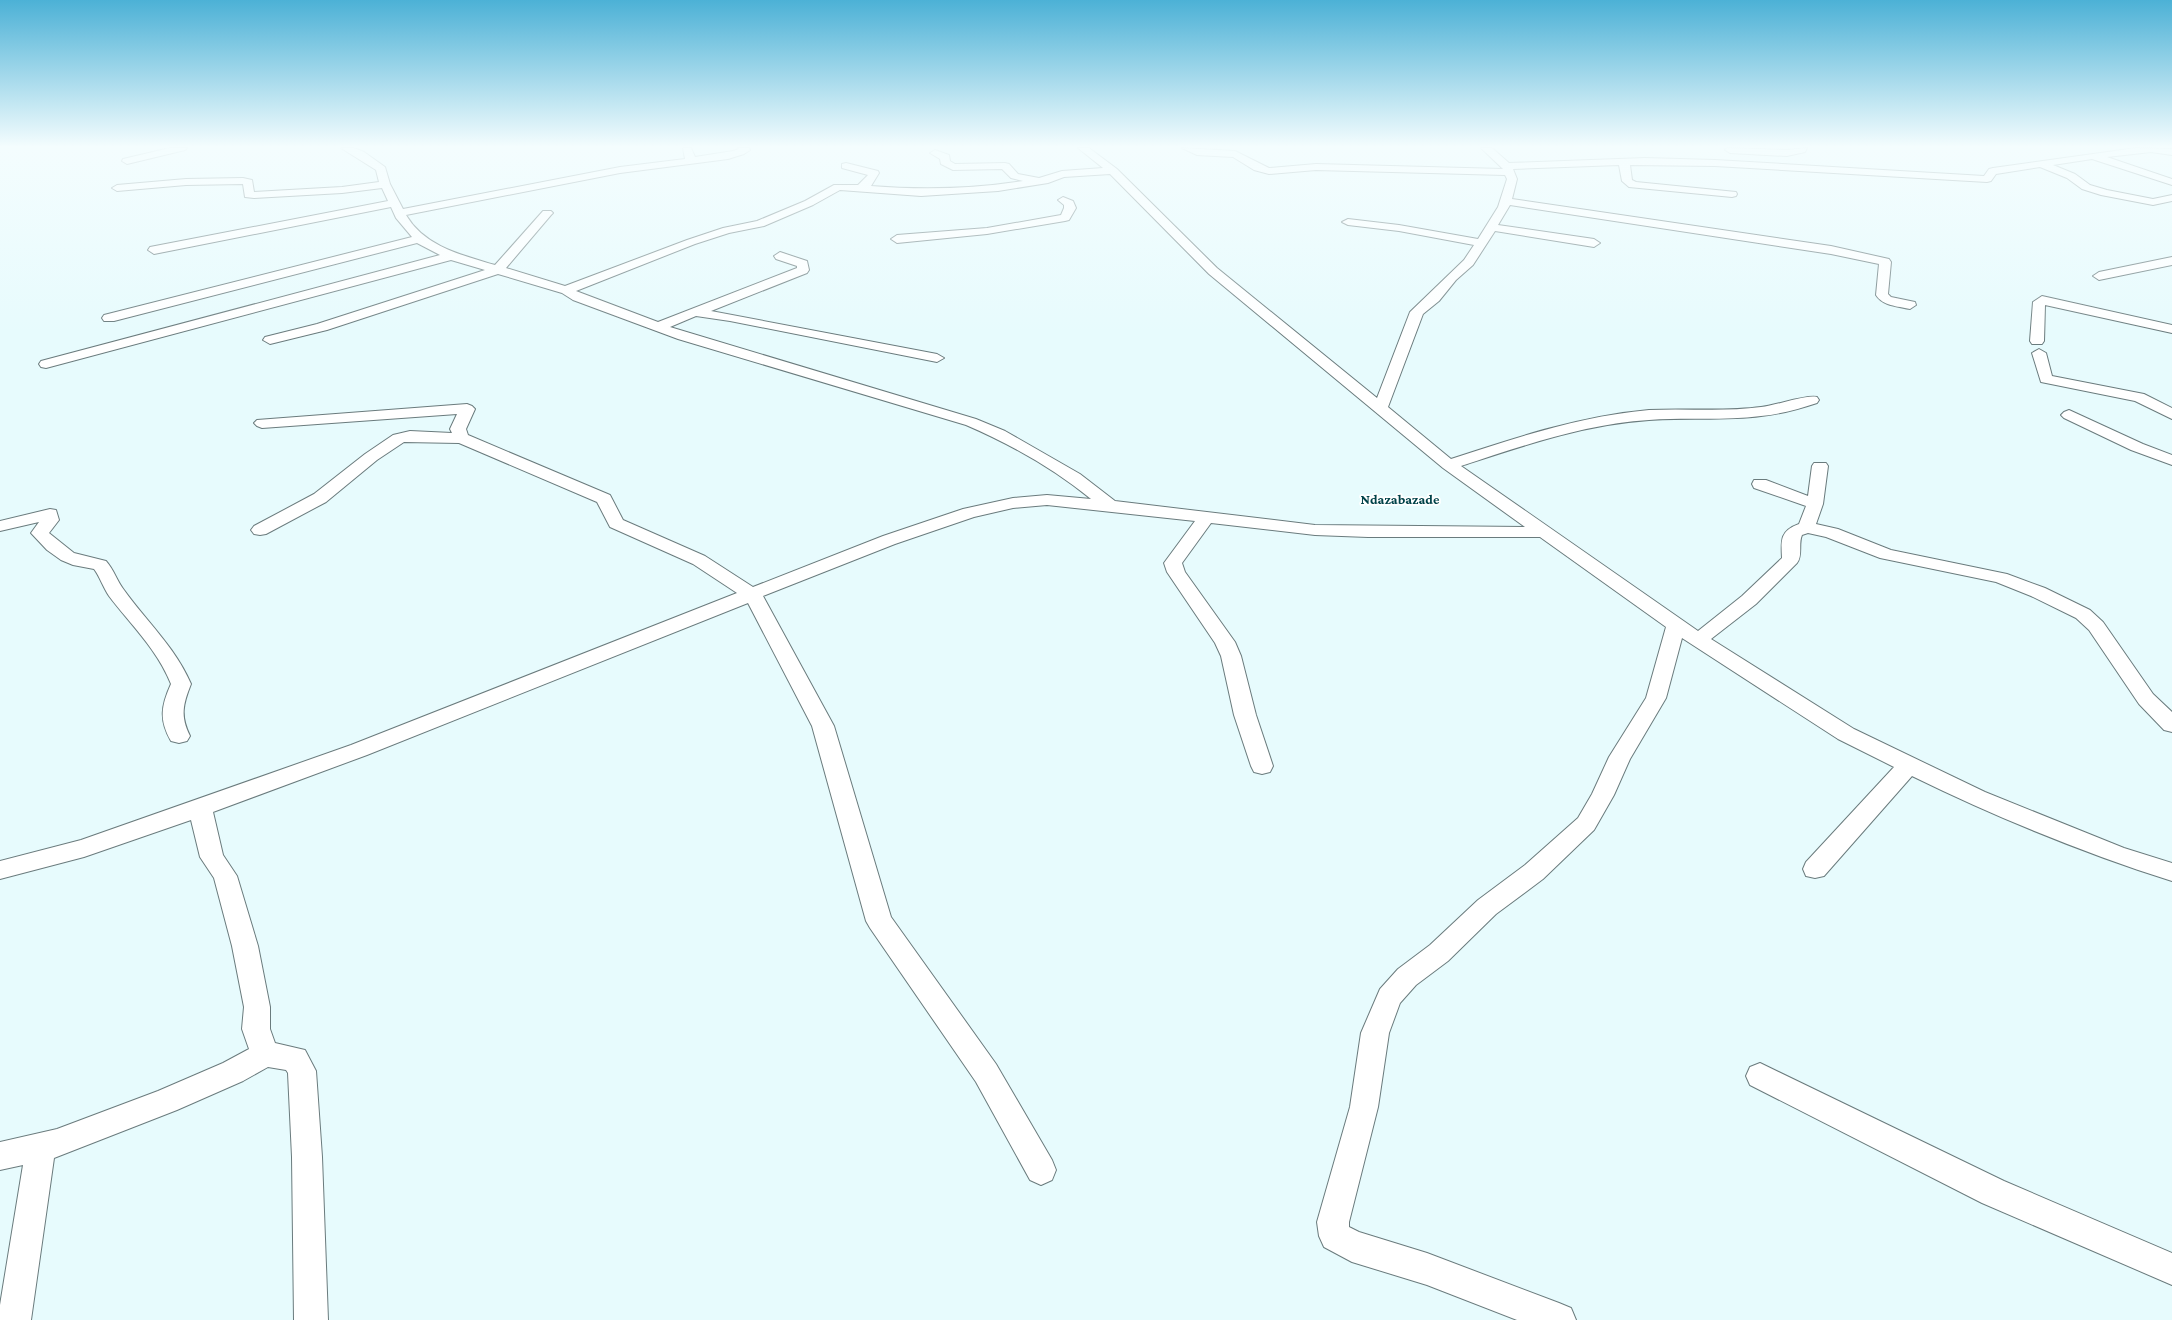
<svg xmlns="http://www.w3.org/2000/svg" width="2172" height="1320" font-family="'Crimson Pro',serif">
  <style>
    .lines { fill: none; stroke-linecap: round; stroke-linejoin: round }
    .minor-casing { stroke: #6a7b7d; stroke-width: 2 }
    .minor { fill: #fff; fill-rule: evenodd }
    .labels { text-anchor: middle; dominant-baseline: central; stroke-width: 3.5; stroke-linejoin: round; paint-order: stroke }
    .quarter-label { font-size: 14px; font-weight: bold; fill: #004249; stroke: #fff }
  </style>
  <rect width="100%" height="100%" fill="#e7fbfd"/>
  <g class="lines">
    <!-- minor casing -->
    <g class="minor-casing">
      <g id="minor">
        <path d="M 170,148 L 187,148 L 185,150 L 127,164 L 122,161 L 123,159 Z"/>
        <path d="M 341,148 L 354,148 L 364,152 L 385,167 L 390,184 L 403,209 L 620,167 L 685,159 L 683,148 L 691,148 L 695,157 L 733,151 L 739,149 L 738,148 L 749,148 L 750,150 L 744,154 L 728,159 L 620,173 L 406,215 C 425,247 462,255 495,265 L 543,211 L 551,211 L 553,213 L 551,215 L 506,268 L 565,286 L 687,240 L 723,228 L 757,221 L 805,201 L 834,185 L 858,185 L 868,175 L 842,168 L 842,164 L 846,163 L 878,171 L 879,173 L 871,186 C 922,190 972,189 1023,181 L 1011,178 L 1002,169 L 953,170 L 941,164 L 940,159 L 930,153 L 935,150 L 949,155 L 950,161 L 955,164 L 1005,163 L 1009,164 L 1018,174 L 1039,178 L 1062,171 L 1103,168 L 1078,148 L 1089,148 L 1117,169 L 1217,268 L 1377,398 L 1410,312 L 1464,260 L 1474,245 L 1399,231 L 1348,225 L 1342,222 L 1348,219 L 1399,225 L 1478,239 L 1498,207 L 1507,179 L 1505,175 L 1316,170 L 1269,174 L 1254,170 L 1233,157 L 1197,155 L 1182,148 L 1235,151 L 1269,168 L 1316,164 L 1503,169 L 1481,148 L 1492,148 L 1509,163 L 1645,158 L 1715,160 L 1984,176 L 1989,169 L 1993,168 L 2136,148 L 2172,149 L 2172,155 L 2151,152 L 2107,157 L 2172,179 L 2172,185 L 2092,159 L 2053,165 L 2075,174 L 2090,185 L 2107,190 L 2153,199 L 2172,195 L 2172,201 L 2153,205 L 2101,195 L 2082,189 L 2067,178 L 2040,167 L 1996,174 L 1991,181 L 1987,182 L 1715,166 L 1630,165 L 1632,180 L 1636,182 L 1736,192 L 1737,194 L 1736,196 L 1732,197 L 1629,187 L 1622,181 L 1619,165 L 1513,169 L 1517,179 L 1512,199 L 1831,246 L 1889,259 L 1891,262 L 1888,294 L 1891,297 L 1915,302 L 1916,305 L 1910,309 C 1897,306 1883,306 1876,295 L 1879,264 L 1831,254 L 1510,205 L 1498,225 L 1594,239 L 1600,243 L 1594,247 L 1495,231 L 1473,265 L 1456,280 L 1439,301 L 1423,314 L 1388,407 L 1451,459 C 1515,438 1581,416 1649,410 C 1686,408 1724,412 1761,407 C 1775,406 1806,394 1817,397 L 1819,400 L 1817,403 C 1799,409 1781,414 1761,416 C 1724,421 1686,417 1649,420 C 1585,424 1522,446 1461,466 L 1698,631 L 1742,596 L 1782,558 C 1781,540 1780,531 1799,524 L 1806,506 L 1754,488 L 1752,484 L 1754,480 L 1766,480 L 1808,496 L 1812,466 L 1814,463 L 1826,463 L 1828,466 L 1823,504 L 1816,524 L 1838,529 L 1891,550 L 2007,574 L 2045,588 L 2090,610 L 2103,622 L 2153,694 L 2172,712 L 2172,732 L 2164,730 L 2139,704 L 2089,630 L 2076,618 L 2031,596 L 1996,582 L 1880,558 L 1826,537 L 1808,533 L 1802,535 C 1798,544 1803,555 1797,563 L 1756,604 L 1711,639 L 1854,729 L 1985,792 L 2124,848 L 2172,863 L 2172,881 C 2083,853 1996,817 1912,776 L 1824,876 L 1815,878 L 1806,876 L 1803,869 L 1806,862 L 1894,767 L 1838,739 L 1682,638 L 1666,698 L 1630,759 L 1614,795 L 1594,830 L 1543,879 L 1496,914 L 1448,961 L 1416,985 L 1400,1003 L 1389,1033 L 1378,1107 L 1349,1222 L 1349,1227 L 1359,1232 L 1427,1253 L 1559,1303 L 1571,1308 L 1576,1320 L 1517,1320 L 1427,1285 L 1352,1262 L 1324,1247 L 1319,1236 L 1317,1222 L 1350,1107 L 1361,1033 L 1380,989 L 1398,969 L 1430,945 L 1478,900 L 1525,865 L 1578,818 L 1592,794 L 1609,757 L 1646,698 L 1666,627 L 1540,537 L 1368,537 L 1315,535 L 1211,523 L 1182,563 L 1185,572 L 1235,642 L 1241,656 L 1256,715 L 1273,766 L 1270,772 L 1262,774 L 1254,772 L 1251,766 L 1234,715 L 1221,656 L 1215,643 L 1167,572 L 1164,563 L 1195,521 L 1047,505 L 1013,508 L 974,517 L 895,544 L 763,596 L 834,726 L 891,917 L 996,1064 L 1052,1160 L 1056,1170 L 1052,1180 L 1041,1185 L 1030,1180 L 976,1082 L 870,928 L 866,921 L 812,726 L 748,603 L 367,755 L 213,812 L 223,855 L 237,876 L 258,946 L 270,1007 L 270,1029 L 275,1043 L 305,1050 L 316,1071 L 322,1157 L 328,1320 L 294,1320 L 292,1157 L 288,1073 L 286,1070 L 268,1067 L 243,1081 L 177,1110 L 54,1158 L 31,1320 L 0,1320 L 0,1305 L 23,1165 L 0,1170 L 0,1142 L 57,1129 L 158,1091 L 223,1063 L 249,1049 L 242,1029 L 244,1007 L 232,946 L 214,878 L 200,857 L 191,820 L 84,857 L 0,879 L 0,861 L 81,840 L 351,745 L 737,593 L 693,564 L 610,527 L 597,502 L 459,443 L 404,442 L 377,460 L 326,502 L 266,534 L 260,535 L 254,534 L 251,530 L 254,526 L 314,494 L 365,454 L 393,435 L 410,431 L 452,433 L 450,429 L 457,414 L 262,428 L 257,426 L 254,423 L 257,420 L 467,404 L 472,406 L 475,409 L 466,429 L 468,435 L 610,495 L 623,520 L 705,556 L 753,587 L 883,536 L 963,509 L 1013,498 L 1047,495 L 1091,499 C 1053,468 1010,444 966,425 L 678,339 L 573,300 L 562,293 L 498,274 L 327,330 L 270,344 L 263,340 L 265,337 L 317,324 L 485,270 L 451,260 L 46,368 L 41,367 L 39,364 L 41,361 L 440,255 L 417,243 L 114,321 L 104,321 L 102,318 L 104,315 L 412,237 L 396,218 L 391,207 L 154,254 L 148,250 L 150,247 L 388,201 L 382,188 L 342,193 L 254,198 L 245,197 L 243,184 L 186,185 L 117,191 L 112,188 L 117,185 L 186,179 L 243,178 L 252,180 L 254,192 L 342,187 L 379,182 L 376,170 ZM 1110,174 L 1209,274 L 1443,468 L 1525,527 L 1315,525 L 1115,501 L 1080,474 L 1005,431 L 976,419 L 670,327 L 696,316 L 730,321 L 937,362 L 944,358 L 937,354 L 711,311 L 807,273 L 809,270 L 807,261 L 780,252 L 774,256 L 776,259 L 797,266 L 797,268 L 658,322 L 576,291 L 695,244 L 729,233 L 764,226 L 813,205 L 840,190 L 921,196 L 998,191 L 1048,183 L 1064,177 Z"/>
        <path d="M 1727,148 L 1787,150 L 1807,148 L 1805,152 L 1787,156 L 1730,153 L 1725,150 Z"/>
        <path d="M 1063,197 L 1073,201 L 1076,208 L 1069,220 L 1065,221 L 987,234 L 897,243 L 891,239 L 897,235 L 987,228 L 1061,215 L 1064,208 L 1064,205 L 1058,200 Z"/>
        <path d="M 2172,257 L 2172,265 L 2099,280 L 2093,276 L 2099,272 Z"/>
        <path d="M 2042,296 L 2172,325 L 2172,333 L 2045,305 L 2044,341 L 2042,344 L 2032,344 L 2030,341 L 2033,302 Z"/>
        <path d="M 2039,349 L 2046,353 L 2052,376 L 2144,394 L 2172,408 L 2172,419 L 2135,401 L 2041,382 L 2032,353 Z"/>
        <path d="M 2069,410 L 2143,444 L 2172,455 L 2172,465 L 2131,450 L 2064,418 L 2061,415 L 2064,412 Z"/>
        <path d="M 50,509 L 56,510 L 59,520 L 49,533 L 74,553 L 106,561 C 114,570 117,581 124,590 C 147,622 175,647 191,684 C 183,704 180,716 190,736 L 187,741 L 179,743 L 171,741 C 159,720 161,706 171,684 C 157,649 131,625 109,596 C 103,587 100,577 94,569 L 73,565 L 61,560 L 47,550 L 31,533 L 39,522 L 0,531 L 0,521 Z"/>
        <path d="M 1760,1063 L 2004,1181 L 2172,1253 L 2172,1285 L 1982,1203 L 1750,1085 L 1746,1076 L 1750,1067 Z"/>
      </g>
    </g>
    <!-- minor -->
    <use href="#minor" class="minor"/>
  </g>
  <!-- sky -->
  <linearGradient id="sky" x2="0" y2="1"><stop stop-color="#4cb1d6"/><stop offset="0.44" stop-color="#f4fdfe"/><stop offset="1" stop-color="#f4fdfe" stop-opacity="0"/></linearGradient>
  <rect width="2172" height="333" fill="url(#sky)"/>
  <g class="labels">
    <!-- quarter labels -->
    <g class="quarter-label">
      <text x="1400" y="499">Ndazabazade</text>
    </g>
  </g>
</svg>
